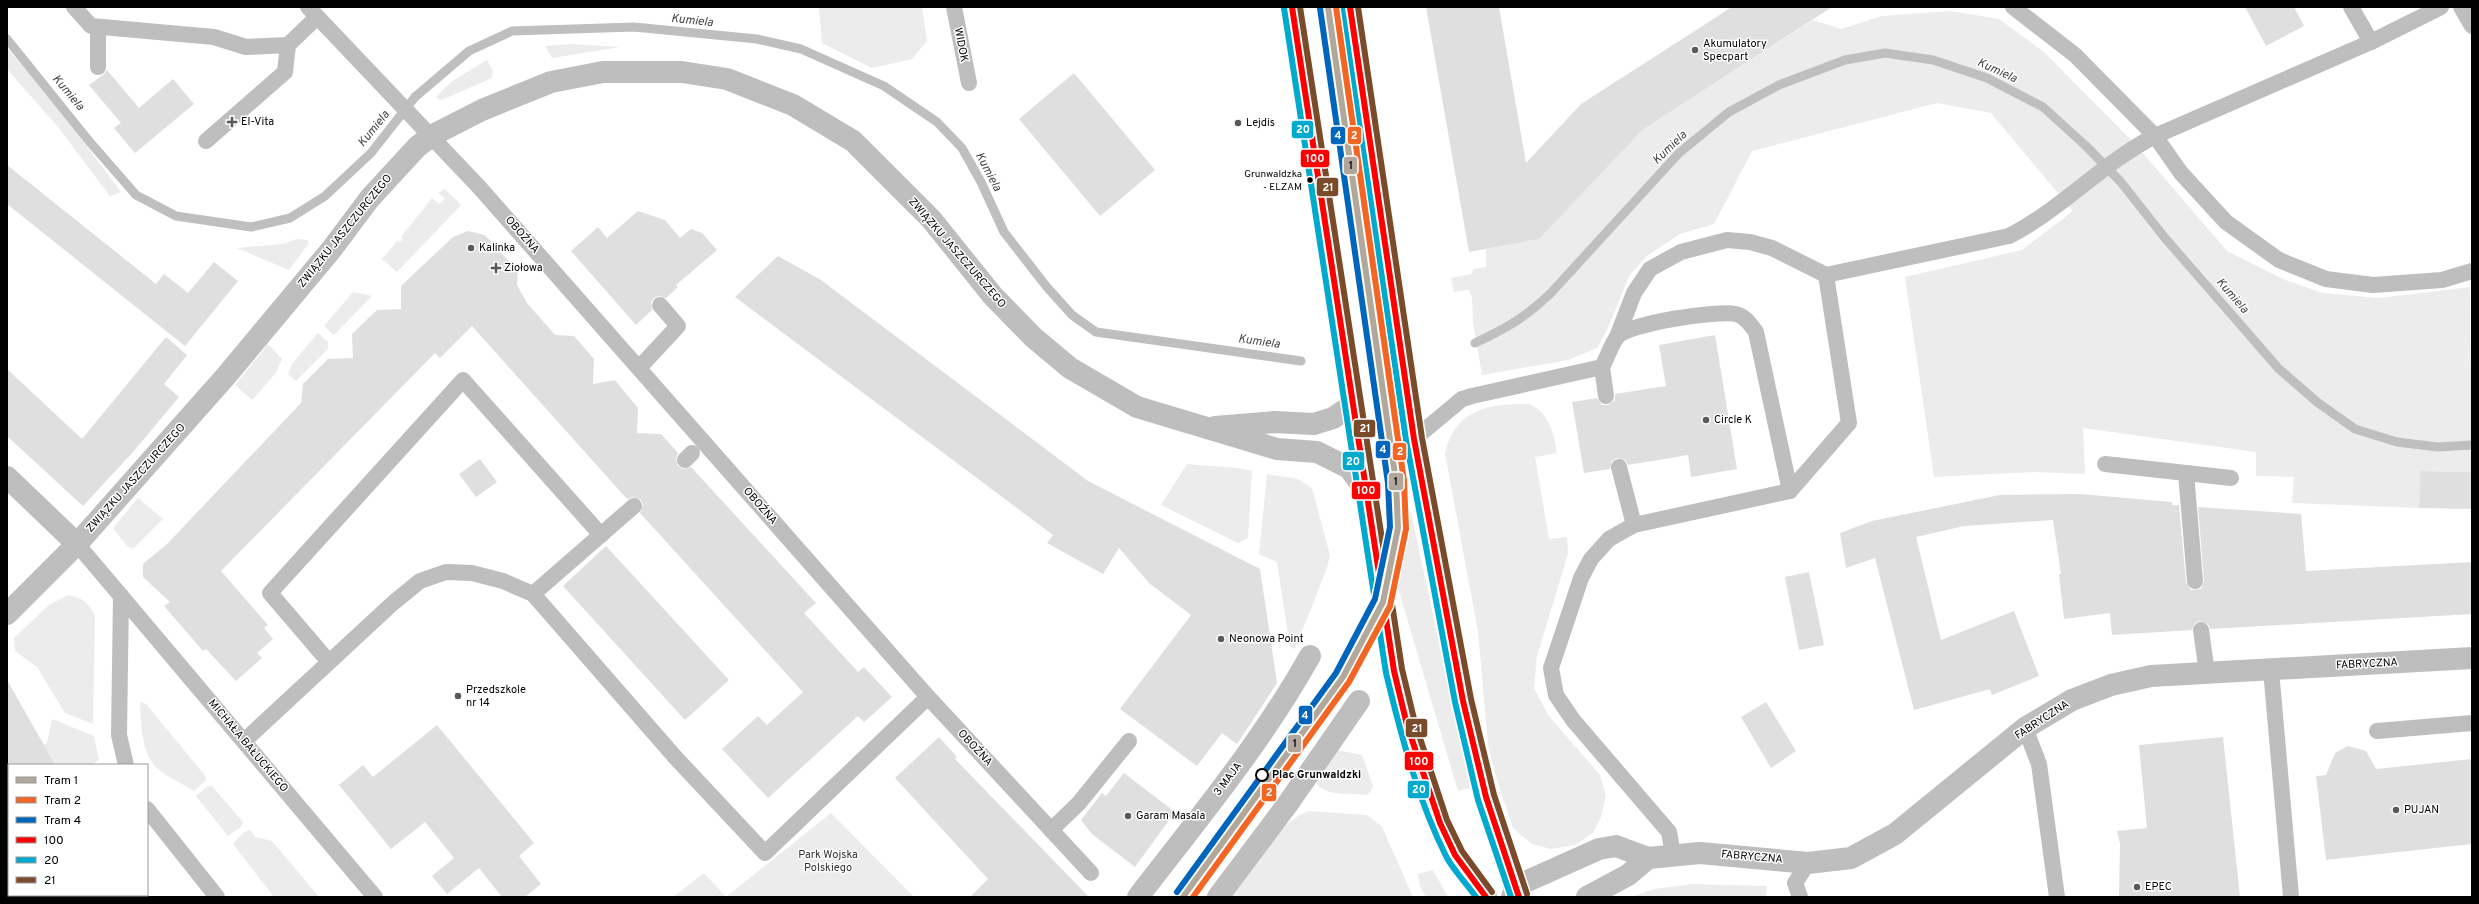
<svg xmlns="http://www.w3.org/2000/svg" width="2479" height="904" font-family="Overpass,sans-serif">
  <style>
    .green { fill: #ececec }
    .lines { fill: none; stroke-linecap: round; stroke-linejoin: round }
    .stream { stroke: #bfbfbf; stroke-width: 9 }
    .building { fill: #dfdfdf }
    .service { stroke: #bebebe; stroke-width: 16 }
    .pedestrian { stroke: #bebebe; stroke-width: 22 }
    .minor { stroke: #bebebe; stroke-width: 22 }
    .tertiary { stroke: #bebebe; stroke-width: 22 }
    .secondary { stroke: #b8b8b8; stroke-width: 22 }
    .bus-1-casing { stroke: #fff; stroke-width: 9 }
    .bus-2-casing { stroke: #fff; stroke-width: 9 }
    .bus-3-casing { stroke: #fff; stroke-width: 9 }
    .bus-1 { stroke: #f00; stroke-width: 6 }
    .bus-2 { stroke: #00a9ce; stroke-width: 6 }
    .bus-3 { stroke: #7a4b2a; stroke-width: 6 }
    .tram-1-casing { stroke: #fff; stroke-width: 9 }
    .tram-2-casing { stroke: #fff; stroke-width: 9 }
    .tram-3-casing { stroke: #fff; stroke-width: 9 }
    .tram-1 { stroke: #b2a79b; stroke-width: 6 }
    .tram-2 { stroke: #f26522; stroke-width: 6 }
    .tram-3 { stroke: #0065bd; stroke-width: 6 }
    .poi-dot { fill: #595959; stroke: #fff; stroke-width: 1.5 }
    .bus-dot { fill: #000; stroke: #fff; stroke-width: 1.5 }
    .stop-dot { fill: #fff; stroke: #000; stroke-width: 2 }
    .labels { text-anchor: middle; dominant-baseline: central; stroke-width: 3; stroke-linejoin: round; paint-order: stroke }
    .bus-label { font-size: 10px; fill: #000; stroke: #fff; text-anchor: end }
    .poi-label { font-size: 11px; fill: #000; stroke: #fff; text-anchor: start }
    .street-label { font-size: 11px; fill: #000; stroke: #fff }
    .stop-label { font-size: 11px; font-weight: bold; fill: #000; stroke: #fff; text-anchor: start }
    .park-label { font-size: 11px; fill: #333; stroke: #fff }
    .water-label { font-size: 12px; font-style: italic; fill: #444; stroke: #fff }
    .line-badge { stroke: #fff; stroke-width: 1.5 }
    .badge-label { font-size: 11px; text-anchor: middle; font-weight: bold; fill: #fff }
    .pale-badge-label { font-size: 11px; text-anchor: middle; font-weight: bold; fill: #111 }
  </style>
  <rect width="100%" height="100%" fill="#fff"/>
  <!-- green -->
  <g class="green">
    <path d="M 819,7 L 922,7 L 927,41 L 912,59 L 872,68 L 822,43 Z"/>
    <path d="M 1950,11 L 1999,19 L 2044,52 L 2136,145 L 2227,251 L 2285,280 L 2323,293 L 2380,298 L 2470,287 L 2472,472 L 2420,471 L 2419,508 L 2292,503 L 2294,477 L 2256,476 L 2256,452 L 2083,428 L 2085,474 L 2035,472 L 1934,477 L 1905,277 L 2022,250 L 2073,211 L 1991,113 L 1937,103 L 1752,151 L 1714,224 L 1680,234 L 1647,256 L 1629,276 L 1607,330 L 1597,348 L 1568,360 L 1482,375 L 1473,323 L 1472,298 L 1469,290 L 1454,292 L 1451,278 L 1472,274 L 1473,269 L 1486,267 L 1486,249 L 1539,239 L 1635,134 L 1813,20 L 1841,29 L 1882,16 Z"/>
    <path d="M 571,44 L 620,47 L 552,58 L 545,46 Z"/>
    <path d="M 7,48 L 50,97 L 121,192 L 110,196 L 58,127 L 7,69 Z"/>
    <path d="M 487,60 L 493,71 L 492,78 L 444,99 L 440,100 L 436,97 L 451,82 Z"/>
    <path d="M 445,189 L 461,205 L 397,272 L 382,259 L 398,240 L 400,242 L 403,239 L 401,237 L 432,198 L 439,204 L 445,198 L 438,193 Z"/>
    <path d="M 297,239 L 307,240 L 309,243 L 289,270 L 237,248 L 283,244 Z"/>
    <path d="M 353,292 L 372,296 L 334,335 L 324,326 Z"/>
    <path d="M 318,333 L 328,342 L 328,349 L 296,381 L 288,374 L 292,364 Z"/>
    <path d="M 268,344 L 282,359 L 276,373 L 252,400 L 235,385 Z"/>
    <path d="M 1529,404 C 1549,412 1554,433 1557,453 L 1535,457 L 1549,539 L 1567,537 L 1568,554 L 1537,656 L 1534,688 L 1548,715 L 1600,775 L 1606,796 L 1601,817 L 1593,833 L 1575,845 L 1551,849 L 1532,844 L 1513,828 L 1497,780 L 1488,745 L 1478,632 L 1445,453 C 1456,408 1489,404 1529,404 Z"/>
    <path d="M 1187,464 L 1237,468 L 1252,471 L 1248,538 L 1238,543 L 1161,505 Z"/>
    <path d="M 1267,474 L 1298,479 L 1312,488 L 1330,555 L 1327,568 L 1295,649 L 1290,647 L 1277,562 L 1259,554 Z"/>
    <path d="M 138,498 L 163,519 L 134,548 L 128,547 L 113,528 Z"/>
    <path d="M 1411,512 L 1470,788 L 1458,791 L 1396,581 L 1405,515 Z"/>
    <path d="M 68,595 C 83,598 89,603 95,616 L 93,724 L 65,713 L 37,667 L 15,651 L 14,638 L 49,605 Z"/>
    <path d="M 140,702 L 146,704 L 206,777 L 204,782 L 194,791 C 183,784 167,777 157,768 C 141,753 141,723 140,702 Z"/>
    <path d="M 52,719 L 94,736 L 99,760 L 91,765 L 55,765 L 44,745 L 47,743 Z"/>
    <path d="M 1337,750 L 1362,755 L 1373,786 L 1371,791 L 1367,795 C 1354,793 1322,797 1316,782 Z"/>
    <path d="M 212,786 L 243,822 L 241,827 L 228,836 L 196,796 L 207,787 Z"/>
    <path d="M 1309,811 L 1367,815 L 1382,827 L 1413,897 L 1227,897 C 1248,872 1278,821 1309,811 Z"/>
    <path d="M 831,813 L 914,897 L 673,897 L 704,873 L 726,897 Z"/>
    <path d="M 250,830 L 255,837 L 272,841 L 319,897 L 274,897 L 233,844 L 244,832 Z"/>
    <path d="M 1433,870 L 1448,897 L 1426,897 L 1420,887 L 1418,874 Z"/>
    <path d="M 1693,884 L 1767,886 L 1766,897 L 1631,897 L 1654,889 Z"/>
  </g>
  <g class="lines">
    <!-- stream -->
    <g class="stream">
      <path d="M 7,39 L 89,141 L 136,195 L 176,216 L 251,227 L 290,218 L 325,196 L 371,153 L 415,97 L 469,51 L 512,31 L 634,27 L 757,39 L 801,49 L 884,86 L 937,122 L 962,148 L 981,182 L 1004,232 L 1046,286 L 1072,315 L 1096,332 L 1301,361"/>
      <path d="M 1475,343 C 1505,329 1526,317 1550,294 L 1679,153 L 1729,112 L 1779,85 L 1845,60 L 1885,53 L 1933,60 L 1987,78 L 2043,107 L 2086,146 L 2120,181 L 2165,238 L 2279,369 L 2317,402 L 2355,429 L 2397,442 L 2438,447 L 2472,445"/>
    </g>
  </g>
  <!-- building -->
  <g class="building">
    <path d="M 1426,7 L 1499,7 L 1526,163 L 1581,104 L 1732,7 L 1832,7 L 1642,130 L 1539,239 L 1469,252 Z"/>
    <path d="M 2245,7 L 2294,7 L 2304,26 L 2266,46 Z"/>
    <path d="M 107,70 L 139,108 L 173,79 L 194,104 L 135,153 L 114,128 L 121,123 L 89,85 L 103,75 Z"/>
    <path d="M 1074,73 L 1155,170 L 1100,216 L 1019,119 Z"/>
    <path d="M 7,165 L 156,284 L 164,274 L 188,293 L 214,262 L 238,281 L 185,346 L 7,204 Z"/>
    <path d="M 638,211 L 665,220 L 680,238 L 691,229 L 702,233 L 717,250 L 676,285 L 678,287 L 666,298 L 659,296 L 654,298 L 651,302 L 652,310 L 636,325 L 571,251 L 598,227 L 607,238 Z"/>
    <path d="M 468,231 L 485,235 L 518,271 L 517,285 L 527,303 L 555,335 L 574,336 L 594,359 L 593,384 L 615,380 L 638,408 L 637,433 L 661,434 L 678,453 L 676,458 L 678,466 L 683,469 L 691,467 L 816,603 L 804,613 L 858,672 L 864,667 L 892,697 L 864,722 L 858,716 L 768,798 L 722,749 L 758,716 L 767,725 L 803,692 L 640,513 L 643,505 L 641,500 L 633,497 L 627,499 L 472,326 L 440,358 L 435,353 L 221,571 L 268,625 L 264,628 L 273,639 L 257,653 L 262,658 L 236,681 L 206,649 L 203,651 L 164,606 L 170,602 L 143,577 L 143,564 L 168,543 L 301,403 L 303,384 L 328,359 L 353,358 L 352,334 L 377,310 L 401,309 L 401,286 L 453,237 Z"/>
    <path d="M 778,256 L 821,280 L 1088,481 L 1260,569 L 1277,683 L 1237,744 L 1222,733 L 1197,766 L 1120,709 L 1191,615 L 1149,583 L 1119,548 L 1103,574 L 1047,543 L 1053,535 L 735,297 Z"/>
    <path d="M 1715,335 L 1737,469 L 1691,477 L 1688,455 L 1628,465 L 1625,460 L 1617,458 L 1612,461 L 1610,469 L 1584,473 L 1572,402 L 1597,398 L 1602,405 L 1608,405 L 1615,400 L 1615,394 L 1666,386 L 1659,345 Z"/>
    <path d="M 166,337 L 187,355 L 164,384 L 179,397 L 133,452 L 83,506 L 7,436 L 7,369 L 82,439 Z"/>
    <path d="M 480,459 L 497,482 L 476,497 L 459,474 Z"/>
    <path d="M 2420,471 L 2472,472 L 2472,509 L 2419,508 Z"/>
    <path d="M 2080,494 L 2172,502 L 2172,505 L 2179,505 L 2186,582 L 2191,590 L 2201,589 L 2204,581 L 2198,507 L 2301,514 L 2306,571 L 2472,562 L 2472,614 L 2210,629 L 2208,624 L 2200,621 L 2195,623 L 2192,630 L 2112,635 L 2110,613 L 2064,619 L 2059,574 L 2061,574 L 2053,520 L 1964,526 L 1916,537 L 1941,640 L 2014,611 L 2039,676 L 1992,695 L 1990,689 L 1914,710 L 1875,558 L 1846,568 L 1840,533 L 1872,521 L 2000,495 Z"/>
    <path d="M 606,546 L 729,680 L 685,720 L 563,586 Z"/>
    <path d="M 1809,572 L 1824,645 L 1799,650 L 1785,577 Z"/>
    <path d="M 7,680 L 44,745 L 55,765 L 7,765 Z"/>
    <path d="M 1766,702 L 1796,751 L 1771,768 L 1741,717 Z"/>
    <path d="M 437,725 L 534,843 L 519,856 L 541,884 L 525,897 L 502,897 L 479,868 L 447,894 L 432,876 L 454,858 L 425,822 L 391,849 L 339,785 L 363,765 L 373,777 Z"/>
    <path d="M 939,737 L 957,757 L 955,759 L 1089,897 L 970,897 L 988,879 L 895,778 Z"/>
    <path d="M 2223,737 L 2240,897 L 2119,897 L 2120,844 L 2117,831 L 2147,828 L 2139,745 Z"/>
    <path d="M 2348,746 L 2366,751 L 2376,769 L 2472,759 L 2472,844 L 2326,860 L 2316,776 L 2326,775 L 2335,753 Z"/>
    <path d="M 1124,773 L 1175,812 L 1135,867 L 1092,834 L 1081,820 L 1102,793 L 1106,796 Z"/>
  </g>
  <g class="lines">
    <!-- service -->
    <g class="service">
      <path d="M 74,7 L 91,26 L 214,37 L 246,47 L 288,45"/>
      <path d="M 308,7 L 480,188 L 928,697 L 1091,873"/>
      <path d="M 954,7 L 969,83"/>
      <path d="M 2351,7 L 2371,42"/>
      <path d="M 2441,7 L 2371,42 L 2155,136 L 2181,173 L 2226,222 L 2279,260 L 2326,279 L 2373,285 L 2442,280 L 2472,271"/>
      <path d="M 2461,7 L 2472,26"/>
      <path d="M 98,27 L 98,67"/>
      <path d="M 206,141 L 285,72 L 288,45 L 317,17"/>
      <path d="M 1617,337 L 1634,293 L 1650,269 L 1681,252 L 1727,240 L 1750,242 L 1772,248 L 1826,275 L 2009,236 C 2062,209 2102,163 2155,136 L 2075,55 L 2013,7"/>
      <path d="M 1602,367 C 1607,358 1611,345 1617,337 C 1630,323 1717,310 1736,314 C 1745,316 1751,325 1756,332 L 1790,491"/>
      <path d="M 639,368 L 678,326 L 660,305"/>
      <path d="M 1414,439 L 1462,399 L 1472,396 L 1602,367 L 1606,396"/>
      <path d="M 685,460 L 692,453"/>
      <path d="M 2105,464 L 2231,478"/>
      <path d="M 1619,467 L 1634,525"/>
      <path d="M 2186,473 L 2195,581"/>
      <path d="M 77,544 L 121,596 L 119,735 L 126,765"/>
      <path d="M 533,594 L 634,506"/>
      <path d="M 121,596 L 375,897"/>
      <path d="M 2201,630 L 2207,673"/>
      <path d="M 329,662 L 270,593 L 463,380 L 601,535"/>
      <path d="M 2271,670 L 2291,897"/>
      <path d="M 2025,728 L 2039,764 L 2057,897"/>
      <path d="M 2377,731 L 2472,723"/>
      <path d="M 244,741 L 393,603 L 420,581 L 446,572 L 472,573 L 503,581 L 533,594 L 675,757 L 765,853 L 928,697"/>
      <path d="M 147,809 L 217,897"/>
      <path d="M 1051,830 L 1079,803 L 1129,741"/>
      <path d="M 1673,854 L 1669,832 L 1573,720 L 1556,695 L 1551,668 L 1581,578 L 1591,559 L 1609,539 L 1634,525 L 1790,491 L 1849,423 L 1826,275"/>
      <path d="M 13,895 L 14,897"/>
      <path d="M 1800,897 L 1795,883 L 1808,863"/>
    </g>
    <!-- pedestrian -->
    <g class="pedestrian">
      <path d="M 1138,897 C 1198,819 1262,742 1310,656"/>
      <path d="M 1218,897 L 1287,805 L 1359,701"/>
    </g>
    <!-- minor -->
    <g class="minor">
      <path d="M 7,477 L 77,544"/>
      <path d="M 1512,897 L 1516,886 L 1599,849 L 1616,846 L 1648,858 L 1700,853 L 1808,863 L 1851,858 L 1895,834 L 2025,728 L 2072,700 L 2111,685 L 2151,676 L 2472,658"/>
      <path d="M 1587,897 L 1628,875 L 1648,858"/>
    </g>
    <!-- tertiary -->
    <g class="tertiary">
      <path d="M 1215,427 L 1274,422 L 1314,424 L 1333,418 L 1354,404"/>
      <path d="M 7,614 L 77,544 L 226,376 L 331,250 L 370,198 L 417,147 L 431,136 L 482,110 L 551,82 L 603,72 L 682,72 L 727,79 L 793,105 L 853,141 L 931,219 L 993,296 L 1033,337 L 1070,368 L 1137,407 L 1277,449 L 1317,452 L 1349,468 L 1366,491"/>
    </g>
    <!-- secondary -->
    <g class="secondary">
      <path d="M 1292,7 L 1394,671 L 1407,725 L 1440,823 L 1455,855 L 1486,897"/>
      <path d="M 1350,7 L 1414,439 L 1463,701 L 1486,797 L 1519,897"/>
    </g>
    <!-- bus-1 casing -->
    <g class="bus-1-casing">
      <g id="bus-1">
        <path d="M 1292,7 L 1394,671 L 1407,725 L 1440,823 L 1455,855 L 1486,897"/>
        <path d="M 1350,7 L 1414,439 L 1463,701 L 1486,797 L 1519,897"/>
      </g>
    </g>
    <!-- bus-2 casing -->
    <g class="bus-2-casing">
      <g id="bus-2">
        <path d="M 1284,8 L 1386,673 C 1401,735 1418,801 1447,858 C 1455,872 1467,884 1476,897"/>
        <path d="M 1342,8 L 1406,440 L 1455,702 L 1478,800 L 1511,897"/>
      </g>
    </g>
    <!-- bus-3 casing -->
    <g class="bus-3-casing">
      <g id="bus-3">
        <path d="M 1300,7 L 1402,669 L 1415,723 L 1447,820 L 1462,851 L 1492,892"/>
        <path d="M 1358,7 L 1422,438 L 1471,699 L 1494,795 L 1527,894"/>
      </g>
    </g>
    <!-- bus-1 -->
    <use href="#bus-1" class="bus-1"/>
    <!-- bus-2 -->
    <use href="#bus-2" class="bus-2"/>
    <!-- bus-3 -->
    <use href="#bus-3" class="bus-3"/>
    <!-- tram-1 casing -->
    <g class="tram-1-casing">
      <path id="tram-1" d="M 1183,897 L 1343,677 L 1383,602 L 1398,528 L 1396,482 L 1328,7"/>
    </g>
    <!-- tram-2 casing -->
    <g class="tram-2-casing">
      <path id="tram-2" d="M 1193,897 L 1349,682 L 1390,606 L 1406,529 L 1404,481 L 1336,7"/>
    </g>
    <!-- tram-3 casing -->
    <g class="tram-3-casing">
      <path id="tram-3" d="M 1177,892 L 1336,673 L 1375,599 L 1390,527 L 1388,483 L 1320,8"/>
    </g>
    <!-- tram-1 -->
    <use href="#tram-1" class="tram-1"/>
    <!-- tram-2 -->
    <use href="#tram-2" class="tram-2"/>
    <!-- tram-3 -->
    <use href="#tram-3" class="tram-3"/>
  </g>
  <!-- markers -->
  <g class="poi-dot">
    <circle cx="1695" cy="50" r="4"/>
    <path d="M230 116h4v4h4v4h-4v4h-4v-4h-4v-4h4z"/>
    <circle cx="1238" cy="123" r="4"/>
    <circle cx="471" cy="248" r="4"/>
    <path d="M494 262h4v4h4v4h-4v4h-4v-4h-4v-4h4z"/>
    <circle cx="1706" cy="420" r="4"/>
    <circle cx="1221" cy="639" r="4"/>
    <circle cx="458" cy="696" r="4"/>
    <circle cx="2396" cy="810" r="4"/>
    <circle cx="1128" cy="816" r="4"/>
    <circle cx="2137" cy="887" r="4"/>
  </g>
  <circle class="bus-dot" cx="1310" cy="180" r="3.5"/>
  <circle class="stop-dot" cx="1262" cy="775" r="6"/>
  <g class="labels">
    <!-- bus labels -->
    <g class="bus-label">
      <text x="1302" y="174">Grunwaldzka<tspan x="1302" dy="13">- ELZAM</tspan></text>
    </g>
    <!-- poi labels -->
    <g class="poi-label">
      <text x="1703" y="44">Akumulatory<tspan x="1703" dy="13">Specpart</tspan></text>
      <text x="241" y="122">El-Vita</text>
      <text x="1246" y="123">Lejdis</text>
      <text x="479" y="248">Kalinka</text>
      <text x="504" y="268">Ziołowa</text>
      <text x="1714" y="420">Circle K</text>
      <text x="1229" y="639">Neonowa Point</text>
      <text x="466" y="690">Przedszkole<tspan x="466" dy="13">nr 14</tspan></text>
      <text x="2404" y="810">PUJAN</text>
      <text x="1136" y="816">Garam Masala</text>
      <text x="2145" y="887">EPEC</text>
    </g>
    <!-- street labels -->
    <g class="street-label">
      <text transform="translate(961 45) rotate(79)">WIDOK</text>
      <text transform="translate(345 231) rotate(-51)">ZWIĄZKU JASZCZURCZEGO</text>
      <text transform="translate(522 235) rotate(49)">OBOŹNA</text>
      <text transform="translate(957 253) rotate(49)">ZWIĄZKU JASZCZURCZEGO</text>
      <text transform="translate(136 478) rotate(-48)">ZWIĄZKU JASZCZURCZEGO</text>
      <text transform="translate(760 506) rotate(49)">OBOŹNA</text>
      <text transform="translate(2367 664) rotate(-3)">FABRYCZNA</text>
      <text transform="translate(2042 720) rotate(-33)">FABRYCZNA</text>
      <text transform="translate(248 746) rotate(50)">MICHAŁA BAŁUCKIEGO</text>
      <text transform="translate(975 748) rotate(47)">OBOŹNA</text>
      <text transform="translate(1228 779) rotate(-53)">3 MAJA</text>
      <text transform="translate(1752 857) rotate(5)">FABRYCZNA</text>
    </g>
    <!-- stop labels -->
    <g class="stop-label">
      <text x="1272" y="775">Plac Grunwaldzki</text>
    </g>
    <!-- park labels -->
    <g class="park-label">
      <text x="828" y="855">Park Wojska<tspan x="828" dy="13">Polskiego</tspan></text>
    </g>
    <!-- water labels -->
    <g class="water-label">
      <text transform="translate(692 21) rotate(6)">Kumiela</text>
      <text transform="translate(1997 71) rotate(25)">Kumiela</text>
      <text transform="translate(68 93) rotate(50)">Kumiela</text>
      <text transform="translate(374 129) rotate(-51)">Kumiela</text>
      <text transform="translate(1670 148) rotate(-44)">Kumiela</text>
      <text transform="translate(988 172) rotate(62)">Kumiela</text>
      <text transform="translate(2232 296) rotate(49)">Kumiela</text>
      <text transform="translate(1259 342) rotate(8)">Kumiela</text>
    </g>
  </g>
  <g class="line-badge">
    <rect x="1291" y="120" width="23" height="19" rx="4" fill="#00a9ce"/>
    <rect x="1347" y="126" width="15" height="19" rx="4" fill="#f26522"/>
    <rect x="1330" y="126" width="16" height="19" rx="4" fill="#0065bd"/>
    <rect x="1300" y="149" width="30" height="19" rx="4" fill="#f00"/>
    <rect x="1343" y="156" width="15" height="19" rx="4" fill="#b2a79b"/>
    <rect x="1316" y="177" width="23" height="20" rx="4" fill="#7a4b2a"/>
    <rect x="1353" y="419" width="23" height="19" rx="4" fill="#7a4b2a"/>
    <rect x="1375" y="440" width="16" height="19" rx="4" fill="#0065bd"/>
    <rect x="1392" y="442" width="15" height="19" rx="4" fill="#f26522"/>
    <rect x="1342" y="451" width="23" height="20" rx="4" fill="#00a9ce"/>
    <rect x="1388" y="472" width="16" height="19" rx="4" fill="#b2a79b"/>
    <rect x="1351" y="481" width="30" height="19" rx="4" fill="#f00"/>
    <rect x="1298" y="705" width="15" height="20" rx="4" fill="#0065bd"/>
    <rect x="1405" y="718" width="23" height="20" rx="4" fill="#7a4b2a"/>
    <rect x="1287" y="734" width="15" height="19" rx="4" fill="#b2a79b"/>
    <rect x="1404" y="751" width="30" height="20" rx="4" fill="#f00"/>
    <rect x="1407" y="780" width="23" height="19" rx="4" fill="#00a9ce"/>
    <rect x="1261" y="783" width="16" height="19" rx="4" fill="#f26522"/>
  </g>
  <g class="badge-label">
    <text x="1303" y="133">20</text>
    <text x="1354" y="139">2</text>
    <text x="1338" y="139">4</text>
    <text x="1315" y="162">100</text>
    <text x="1328" y="191">21</text>
    <text x="1365" y="432">21</text>
    <text x="1383" y="453">4</text>
    <text x="1400" y="455">2</text>
    <text x="1353" y="465">20</text>
    <text x="1366" y="494">100</text>
    <text x="1305" y="719">4</text>
    <text x="1417" y="732">21</text>
    <text x="1419" y="765">100</text>
    <text x="1419" y="793">20</text>
    <text x="1269" y="796">2</text>
  </g>
  <g class="pale-badge-label">
    <text x="1351" y="169">1</text>
    <text x="1396" y="485">1</text>
    <text x="1295" y="747">1</text>
  </g>
  <!-- border -->
  <rect width="2479" height="904" fill="none" stroke="#000000" stroke-width="16"/>
  <!-- legend -->
  <rect x="8" y="764" width="140" height="132" fill="#ffffff" stroke="#999999"/>
  <rect x="16" y="777" width="20" height="6" fill="#b2a79b" stroke="#999999"/>
  <text x="44" y="784" font-size="12" fill="#000000">Tram 1</text>
  <rect x="16" y="797" width="20" height="6" fill="#f26522" stroke="#999999"/>
  <text x="44" y="804" font-size="12" fill="#000000">Tram 2</text>
  <rect x="16" y="817" width="20" height="6" fill="#0065bd" stroke="#999999"/>
  <text x="44" y="824" font-size="12" fill="#000000">Tram 4</text>
  <rect x="16" y="837" width="20" height="6" fill="#ff0000" stroke="#999999"/>
  <text x="44" y="844" font-size="12" fill="#000000">100</text>
  <rect x="16" y="857" width="20" height="6" fill="#00a9ce" stroke="#999999"/>
  <text x="44" y="864" font-size="12" fill="#000000">20</text>
  <rect x="16" y="877" width="20" height="6" fill="#7a4b2a" stroke="#999999"/>
  <text x="44" y="884" font-size="12" fill="#000000">21</text>
</svg>
